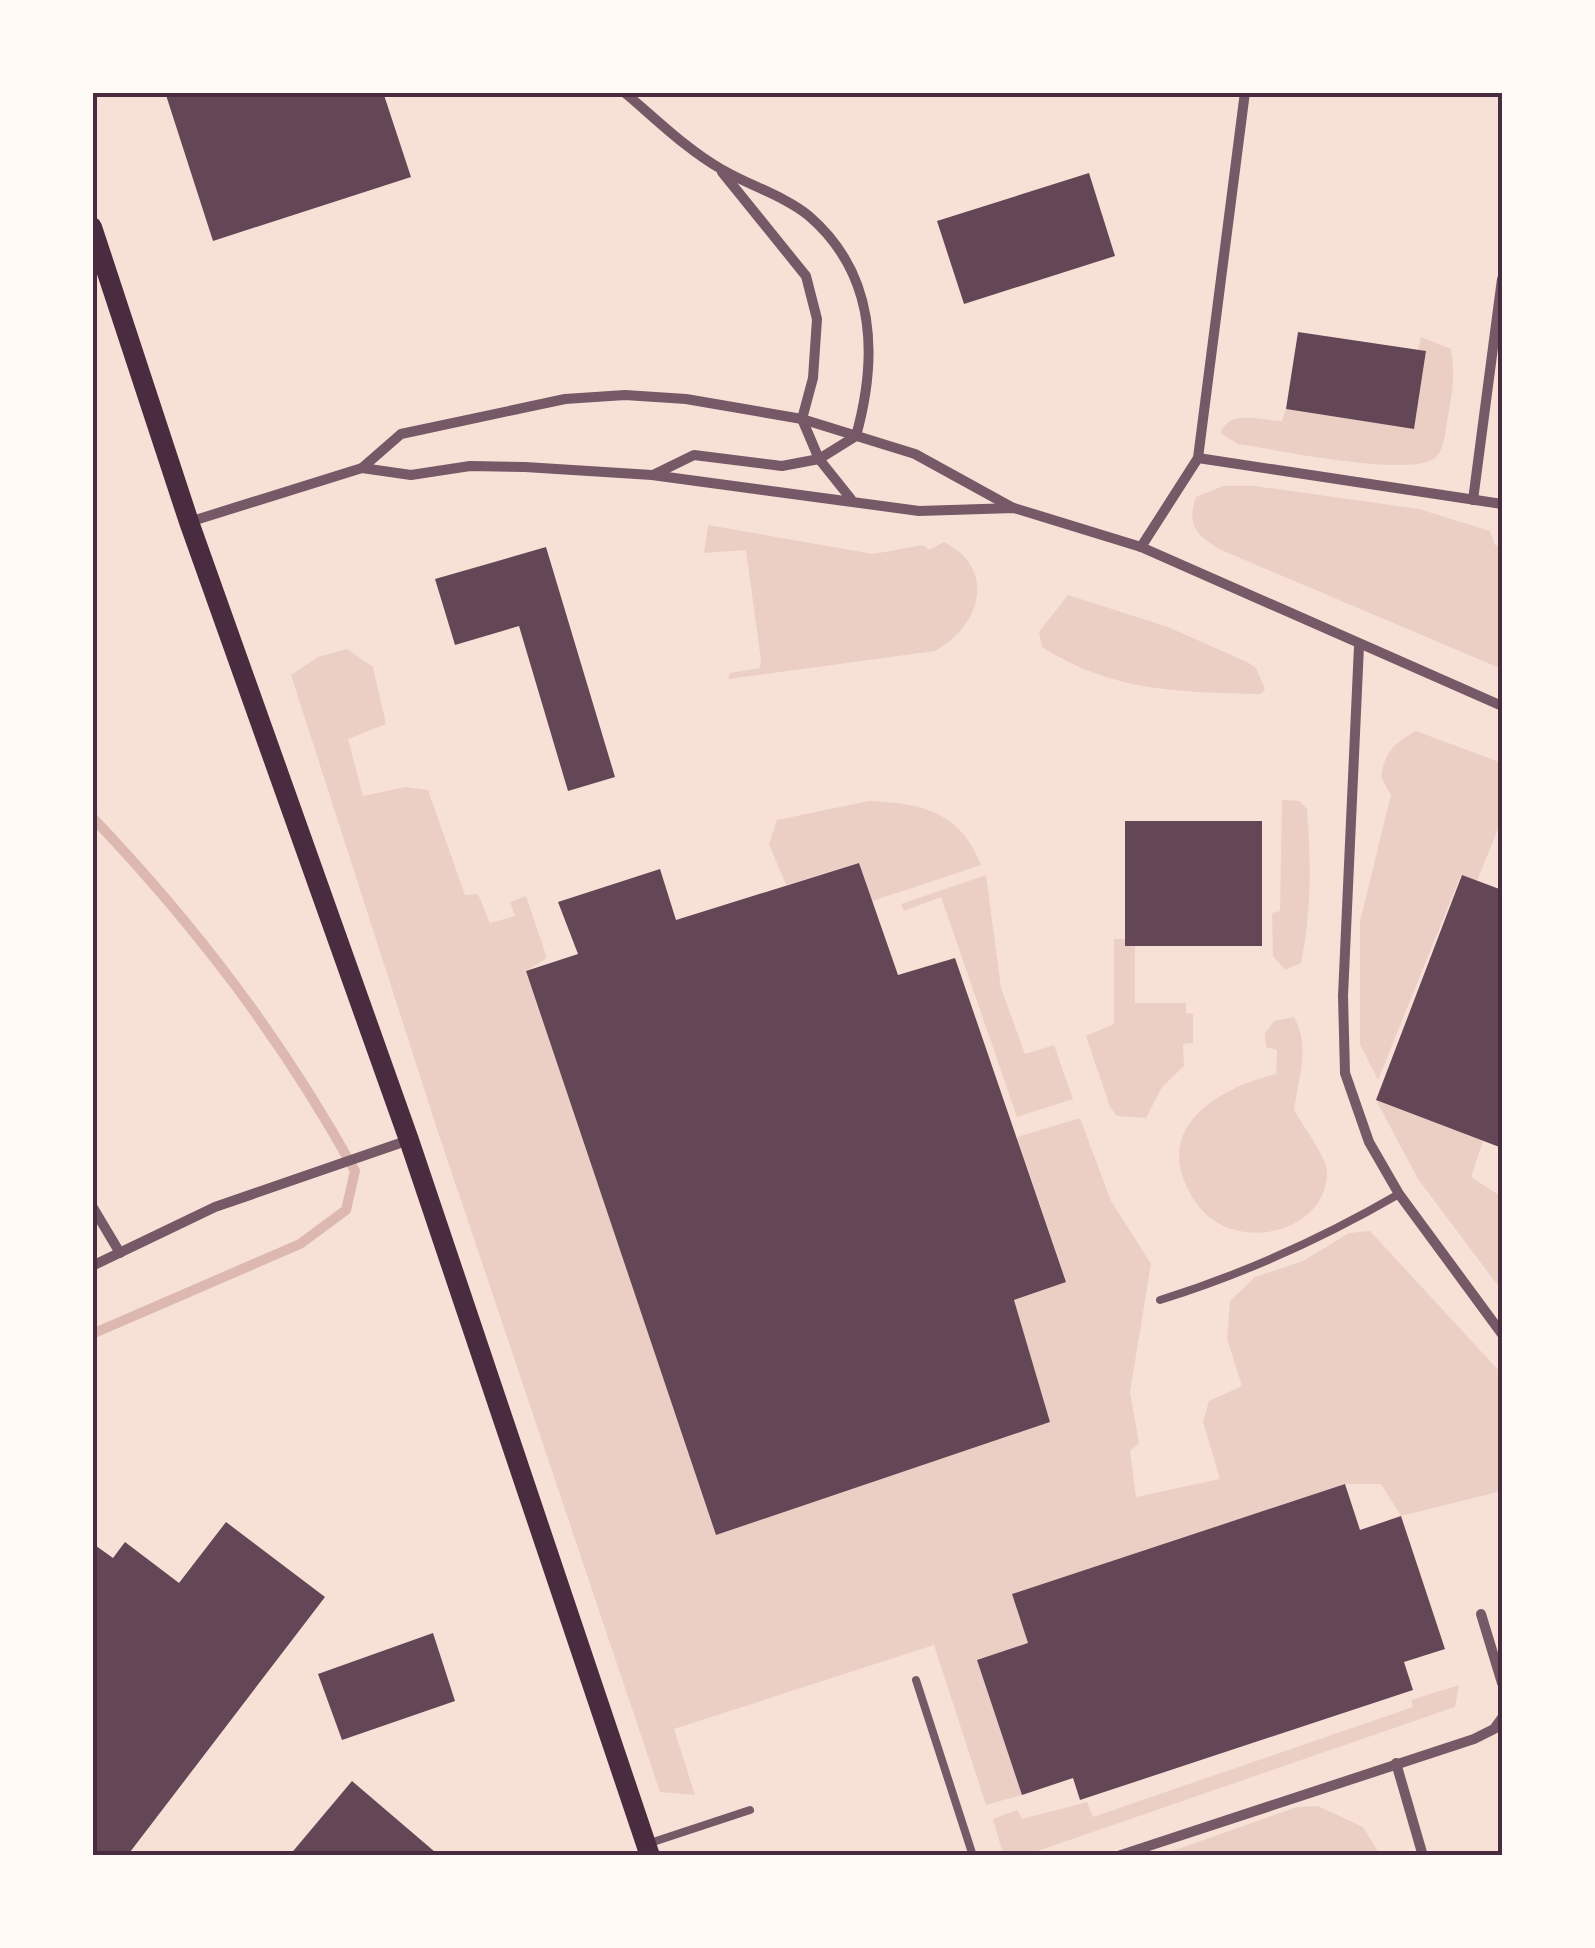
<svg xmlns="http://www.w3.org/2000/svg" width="1595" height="1948" font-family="'Public Sans',sans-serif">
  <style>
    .green { fill: #ebcfc5 }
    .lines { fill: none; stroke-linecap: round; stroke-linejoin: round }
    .stream { stroke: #dcb8b0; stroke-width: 10 }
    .building { fill: #644757 }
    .service { stroke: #755966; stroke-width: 8 }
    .minor { stroke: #755966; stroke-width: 10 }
    .secondary { stroke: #4a2c40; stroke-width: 20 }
    .neatline { fill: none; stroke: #4a2c40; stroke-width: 4 }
  </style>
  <rect width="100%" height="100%" fill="#f7e1d7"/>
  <!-- green -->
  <g class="green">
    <path d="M 1421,337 L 1451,349 C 1455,371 1453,389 1449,411 C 1446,424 1446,446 1437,456 C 1417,480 1273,449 1238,444 L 1220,433 C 1231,408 1260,421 1282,421 L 1286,409 L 1414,429 L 1426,352 L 1418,350 Z"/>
    <path d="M 1223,486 L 1255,486 L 1419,509 L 1490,531 L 1495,545 L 1502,546 L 1502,669 L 1221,550 C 1197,535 1186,526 1196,497 Z"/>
    <path d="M 708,525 L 873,554 L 923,545 L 929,550 L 944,542 C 998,569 980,627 935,651 L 728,679 L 730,673 L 760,668 L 761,661 L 746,550 L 704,553 Z"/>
    <path d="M 1068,595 L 1168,627 L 1247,662 L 1256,668 L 1265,689 L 1261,694 C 1179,692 1112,692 1042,647 L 1039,632 Z"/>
    <path d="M 347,649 L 373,667 L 386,724 L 348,739 L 363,796 L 405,787 L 428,790 L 465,895 L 478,894 L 490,923 L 515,916 L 510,902 L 526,896 L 547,958 L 526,971 L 716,1535 L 1050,1422 L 1014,1300 L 1066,1281 L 1017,1137 L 1080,1118 L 1111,1201 L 1151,1264 L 1130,1392 L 1139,1443 L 1130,1451 L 1136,1497 L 1220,1479 L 1203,1422 L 1209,1401 L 1242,1386 L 1227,1339 L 1230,1301 L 1255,1277 L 1303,1261 L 1349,1233 L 1370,1231 L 1502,1374 L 1502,1491 L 1401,1516 L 1381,1484 L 1345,1484 L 1012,1594 L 1028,1643 L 978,1660 L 1022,1795 L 986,1805 L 934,1645 L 674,1729 L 695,1795 L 660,1792 L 437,1129 L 291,675 L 318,657 Z"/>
    <path d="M 1416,731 L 1502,763 L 1502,819 L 1477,881 L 1461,875 L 1378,1080 L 1360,1044 L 1360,921 L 1391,795 L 1381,777 C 1385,752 1393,744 1416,731 Z"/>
    <path d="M 1282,800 L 1299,801 L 1307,809 C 1311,860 1312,912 1301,963 L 1285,970 L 1273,956 L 1272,913 L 1280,911 Z"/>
    <path d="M 869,801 C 922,803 961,812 981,865 L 872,901 L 858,863 L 786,885 L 769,844 L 777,820 Z"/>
    <path d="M 986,875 L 1001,988 L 1025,1054 L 1054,1045 L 1073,1099 L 1017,1117 L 941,897 L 904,911 L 901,904 Z"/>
    <path d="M 1114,939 L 1125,939 L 1125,946 L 1135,946 L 1135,1003 L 1186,1003 L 1186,1013 L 1193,1014 L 1193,1043 L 1183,1044 L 1184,1066 L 1162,1087 L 1146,1118 L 1117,1116 L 1110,1107 L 1086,1036 L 1114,1024 Z"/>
    <path d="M 1294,1017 C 1311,1047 1298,1078 1294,1110 C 1301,1123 1327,1158 1327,1171 C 1328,1225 1258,1248 1216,1222 C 1203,1214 1193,1201 1187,1187 C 1156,1123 1224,1086 1276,1074 L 1277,1050 L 1266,1047 L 1265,1033 L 1274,1021 Z"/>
    <path d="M 1376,1100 L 1483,1141 L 1471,1177 L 1502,1197 L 1502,1291 L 1418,1179 Z"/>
    <path d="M 1459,1685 L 1455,1707 L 1026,1855 L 1003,1854 L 993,1819 L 1017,1810 L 1022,1819 L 1087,1802 L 1093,1817 L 1413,1707 L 1411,1700 Z"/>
    <path d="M 1318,1806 L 1363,1827 L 1380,1855 L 1161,1855 L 1297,1807 Z"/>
  </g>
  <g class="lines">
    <!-- stream -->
    <path class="stream" d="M 92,817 C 196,926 282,1039 355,1171 L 346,1210 L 300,1244 L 92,1334"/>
  </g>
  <!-- building -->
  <g class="building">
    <path d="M 165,92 L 383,92 L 411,177 L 213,241 Z"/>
    <path d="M 1089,173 L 1115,256 L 964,304 L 937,221 Z"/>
    <path d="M 1298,332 L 1426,351 L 1414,429 L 1286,409 Z"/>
    <path d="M 546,547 L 615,777 L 568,791 L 519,626 L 455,645 L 435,579 Z"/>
    <rect x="1125" y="821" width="137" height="125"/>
    <path d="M 859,863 L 898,975 L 955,958 L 1066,1282 L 1014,1300 L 1050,1422 L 716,1535 L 526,971 L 578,954 L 558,902 L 660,869 L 676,920 Z"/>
    <path d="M 1462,875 L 1502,890 L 1502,1148 L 1376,1100 Z"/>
    <path d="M 1345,1484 L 1360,1530 L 1401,1516 L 1445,1649 L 1404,1662 L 1413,1690 L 1080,1800 L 1073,1778 L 1022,1795 L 977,1660 L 1028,1643 L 1012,1594 Z"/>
    <path d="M 226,1522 L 325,1597 L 127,1856 L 92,1856 L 92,1543 L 113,1558 L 125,1542 L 179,1583 Z"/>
    <path d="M 433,1633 L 455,1701 L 342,1740 L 318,1674 Z"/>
    <path d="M 352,1781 L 435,1852 L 432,1856 L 289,1856 Z"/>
  </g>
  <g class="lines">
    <!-- service -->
    <g class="service">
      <path d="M 1160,1300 C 1244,1274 1323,1238 1399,1194"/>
      <path d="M 916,1680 L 973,1856"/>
      <path d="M 650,1843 L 750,1810"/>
    </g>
    <!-- minor -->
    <g class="minor">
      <path d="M 624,92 C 655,118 686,149 721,169 C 748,185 785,196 809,216 C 876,274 878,357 856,436 L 819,459 L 782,466 L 694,455 L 653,475"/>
      <path d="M 722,172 L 806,276 L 817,319 L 813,378 L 802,419 L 819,459 L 851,499"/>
      <path d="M 1198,458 L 1502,504"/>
      <path d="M 362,468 L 411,475 L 470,466 L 525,467 L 652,475 L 919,511 L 1014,508 L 1141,547 L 1502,706"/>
      <path d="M 1473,500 L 1502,279"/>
      <path d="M 189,522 L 362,468 L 401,434 L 565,399 L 625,395 L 686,399 L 802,419 L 915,454 L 1013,508"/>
      <path d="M 1141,547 L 1198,458 L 1245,92"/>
      <path d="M 1359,646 L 1343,996 L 1345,1073 L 1369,1142 L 1399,1194 L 1502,1334"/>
      <path d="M 92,1206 L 120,1253"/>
      <path d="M 92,1266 L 215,1207 L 409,1140"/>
      <path d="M 1481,1614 L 1502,1683"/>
      <path d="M 1396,1763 L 1423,1856"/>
      <path d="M 1118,1856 L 1474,1739 L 1494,1729 L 1502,1718"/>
    </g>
    <!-- secondary -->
    <path class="secondary" d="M 92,227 L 189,522 L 409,1140 L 650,1856"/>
  </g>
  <!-- border -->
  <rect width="1595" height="1948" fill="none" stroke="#fffaf5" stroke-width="190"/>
  <rect x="95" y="95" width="1405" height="1758" class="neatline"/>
</svg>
